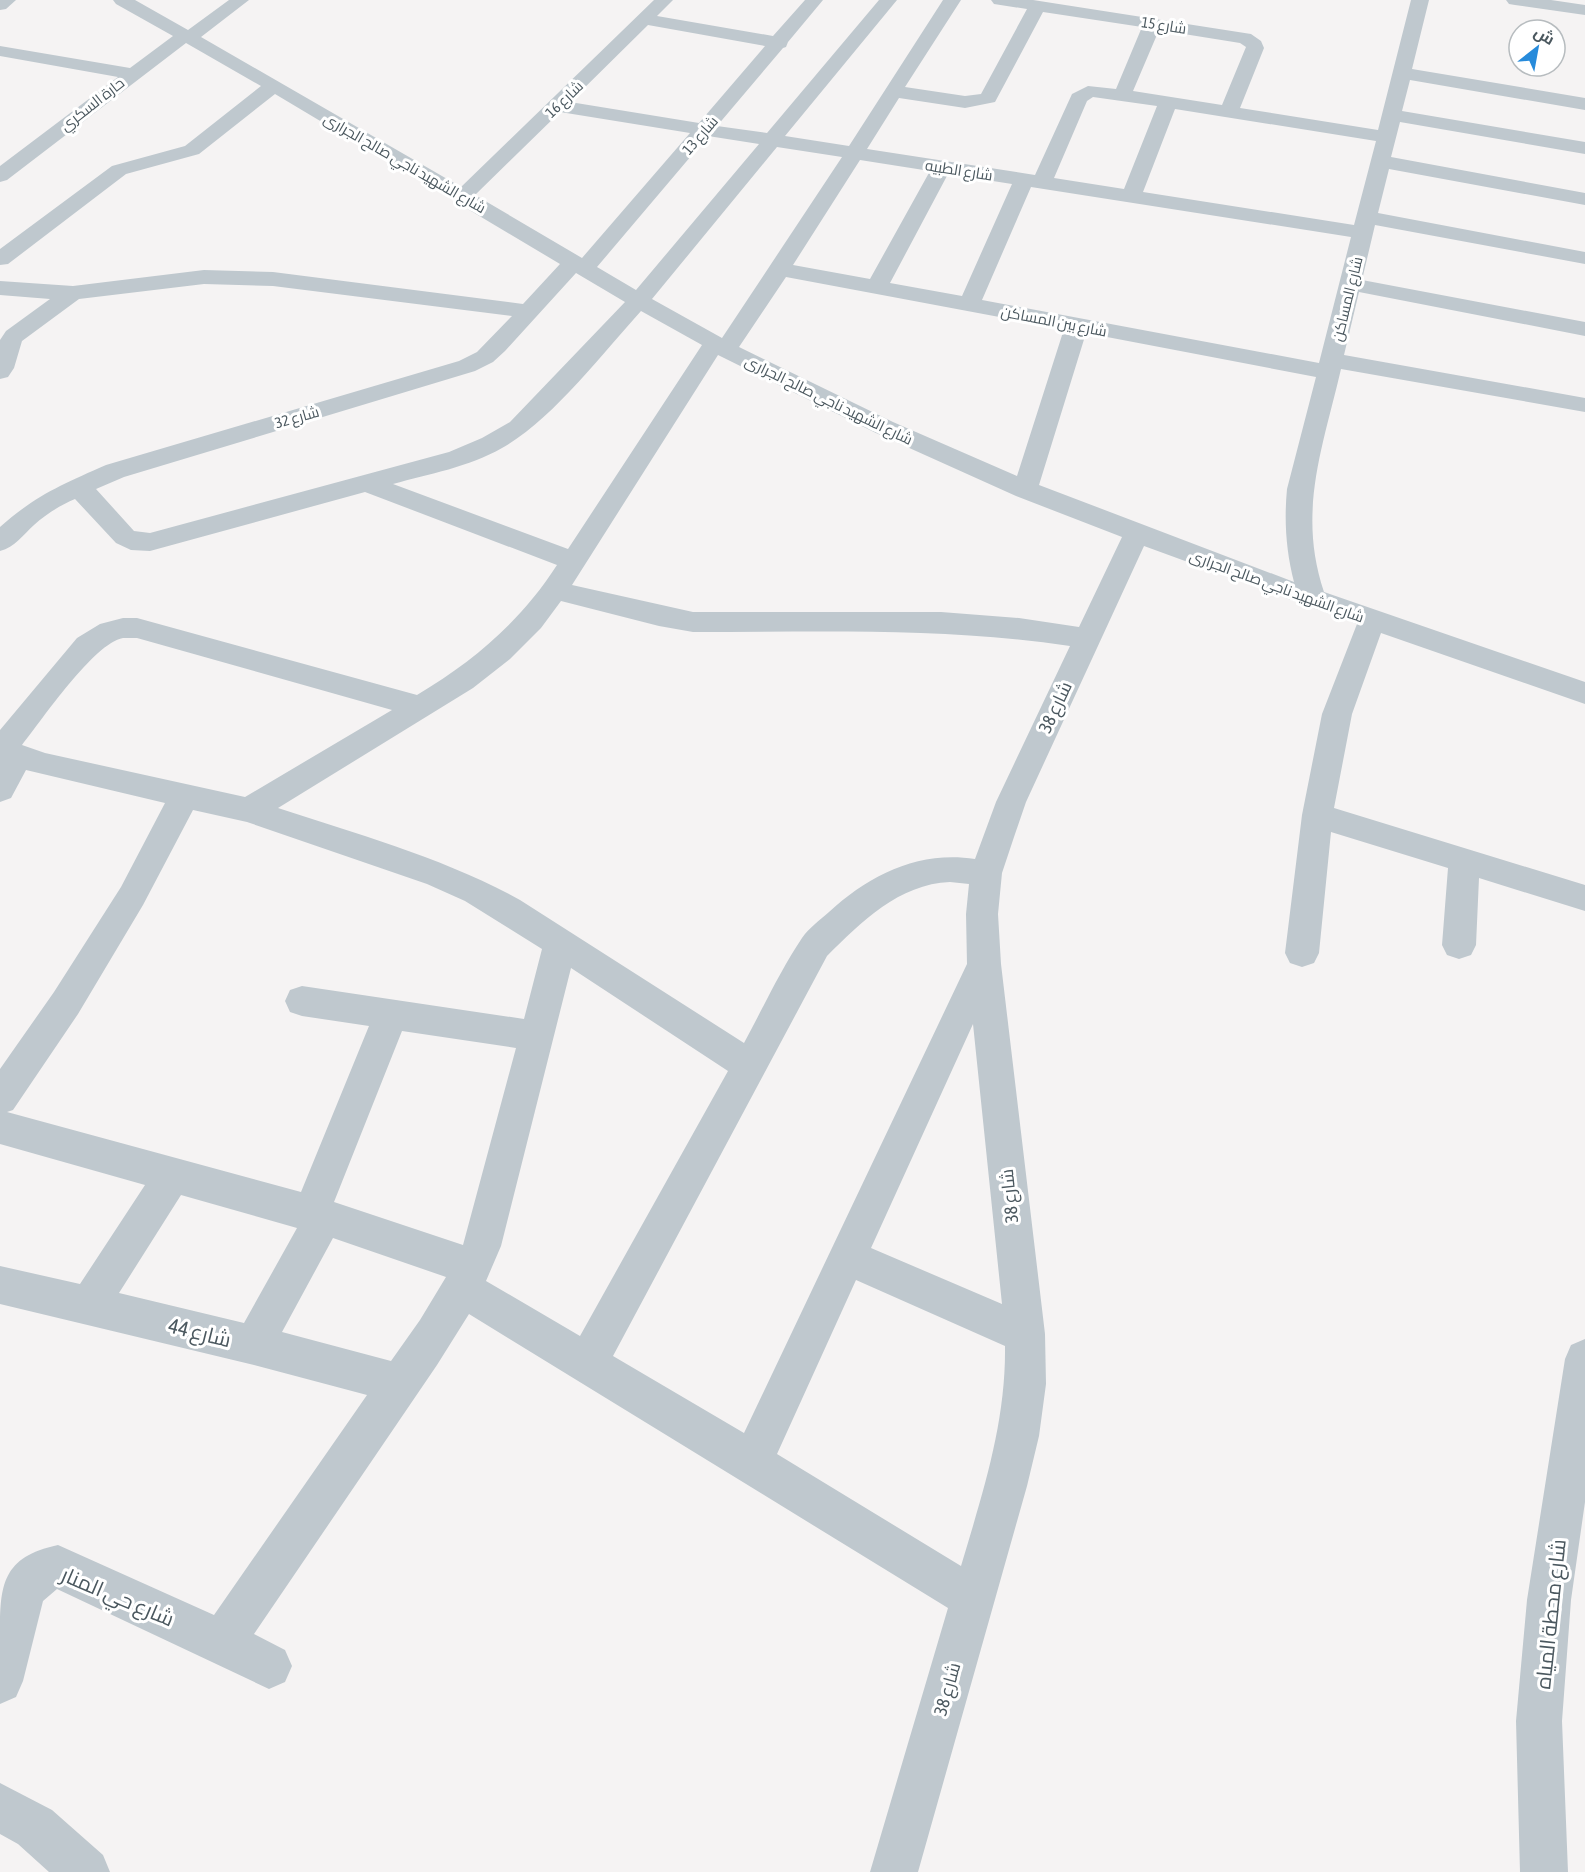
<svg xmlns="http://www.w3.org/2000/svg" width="1585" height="1872" font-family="'Asap Condensed',Cairo,sans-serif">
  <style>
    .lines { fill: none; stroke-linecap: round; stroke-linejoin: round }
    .minor { fill: #bfc8ce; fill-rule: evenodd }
    .labels { text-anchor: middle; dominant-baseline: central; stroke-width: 6; stroke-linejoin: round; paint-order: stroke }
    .far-street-label { font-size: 15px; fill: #4b585f; stroke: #fff }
    .street-label { font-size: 18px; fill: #4b585f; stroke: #fff }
    .near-street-label { font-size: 21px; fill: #4b585f; stroke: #fff }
  </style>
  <rect width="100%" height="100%" fill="#f5f3f3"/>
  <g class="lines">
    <!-- minor -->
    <g class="minor">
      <path d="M 0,0 L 16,0 L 6,9 L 0,10 Z"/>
      <path d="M 113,0 L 135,0 L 188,30 L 229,0 L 249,0 L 201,37 L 461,187 L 654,0 L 673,0 L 657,16 L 773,36 L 805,0 L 823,0 L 788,42 L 786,47 L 783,48 L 717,126 L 767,133 L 879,0 L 897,0 L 785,136 L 849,146 L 943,0 L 961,0 L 905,87 L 965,96 L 981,94 L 1027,9 L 994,4 L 991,0 L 1033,0 L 1251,34 L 1261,41 L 1264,48 L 1240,108 L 1378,130 L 1411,0 L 1429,0 L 1412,69 L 1585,98 L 1585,110 L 1410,80 L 1402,111 L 1585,142 L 1585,154 L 1400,122 L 1391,157 L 1585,193 L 1585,205 L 1389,169 L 1378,213 L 1585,252 L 1585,264 L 1375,225 L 1362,280 L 1585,322 L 1585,336 L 1359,292 L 1344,355 L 1585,398 L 1585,412 L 1341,369 C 1323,447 1297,512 1324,592 L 1585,682 L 1585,704 L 1381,633 L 1352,714 L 1334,808 L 1585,885 L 1585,911 L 1479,878 L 1476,945 L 1471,955 L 1459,959 L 1447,955 L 1442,945 L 1448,868 L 1331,832 L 1319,953 L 1314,963 L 1302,967 L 1290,963 L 1285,953 L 1302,815 L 1322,714 L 1357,624 L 1144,546 L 1026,802 L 1014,837 L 1002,873 L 998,914 L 1001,964 L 1045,1334 L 1046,1384 L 1039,1436 L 1027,1486 L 918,1872 L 870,1872 L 948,1608 L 469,1314 L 437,1365 L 254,1634 L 285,1650 L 292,1666 L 285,1682 L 269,1689 L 57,1589 L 43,1601 L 23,1681 L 16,1697 L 0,1704 C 0,1681 0,1657 0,1634 C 0,1585 2,1557 58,1545 L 214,1615 L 367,1395 L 254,1365 L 0,1304 L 0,1266 L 80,1284 L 145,1185 L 0,1144 L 0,1069 L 54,992 L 121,887 L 165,803 L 26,770 L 11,798 L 0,802 L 0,730 L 77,638 L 100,624 L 123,618 L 137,618 L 417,695 C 474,661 521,621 557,565 L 365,492 L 150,551 L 131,550 L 116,543 L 75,499 C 61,505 46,514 34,525 C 23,535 15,547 0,551 L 0,527 C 36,495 63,484 106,465 L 459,361 L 477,352 L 512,316 L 273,286 L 204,284 L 79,299 L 22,341 L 14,368 L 8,377 L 0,379 L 0,340 L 6,331 L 50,299 L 0,295 L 0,281 L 73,286 L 204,270 L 273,272 L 523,304 L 560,264 L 275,94 L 199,154 L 126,174 L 8,264 L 0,265 L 0,249 L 112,166 L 185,146 L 261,86 L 186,43 L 7,180 L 0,182 L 0,166 L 118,77 L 0,56 L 0,46 L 130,68 L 173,36 L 116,4 ZM 1043,12 L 1142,27 L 1116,89 L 1088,86 L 1072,94 L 1035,175 L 867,149 L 899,98 L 965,108 L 995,102 ZM 648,25 L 765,46 L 699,123 L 570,102 ZM 1159,30 L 1240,43 L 1246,47 L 1222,105 L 1133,91 ZM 1093,97 L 1157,106 L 1124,189 L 1054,178 L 1087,101 ZM 1175,109 L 1376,141 L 1354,225 L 1143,192 ZM 560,112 L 690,133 L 582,258 L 475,195 ZM 708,136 L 759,144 L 636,290 L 597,267 ZM 777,147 L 842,157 L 722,338 L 652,299 ZM 860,160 L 930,171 L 870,279 L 793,265 ZM 948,174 L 1012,184 L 962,296 L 890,283 ZM 1031,187 L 1351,237 L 1319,363 L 982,300 ZM 576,273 L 625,302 L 510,422 L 482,438 L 449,452 L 150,533 L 134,531 L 96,489 L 124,477 L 475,371 L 493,362 L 505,351 ZM 786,277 L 1064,329 L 1017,476 L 893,422 L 739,347 ZM 641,311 L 702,345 L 568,549 L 393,484 C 429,474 469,467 502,448 C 552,420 601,355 641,311 ZM 1086,333 L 1316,377 L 1287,489 C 1284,521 1286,551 1294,582 L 1039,485 ZM 718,355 L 876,433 L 1016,496 L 1122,537 L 1079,627 L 1019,618 L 941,612 L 693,612 L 572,585 ZM 561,601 L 659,626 L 693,632 C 819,632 945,627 1070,646 L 996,802 L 975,859 C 919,850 869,875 829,912 C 820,920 809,928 802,938 C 780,971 763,1008 744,1043 L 520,900 C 444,858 360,835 278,808 L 473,688 L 510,659 L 541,628 ZM 123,638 L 137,638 L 392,710 L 245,797 L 45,753 L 22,745 C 42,720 94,643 123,638 ZM 193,810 L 247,822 L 427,884 L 465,901 L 542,949 L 524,1019 L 302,986 L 290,990 L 285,1001 L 290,1012 L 302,1016 L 369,1026 L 301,1192 L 7,1112 L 13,1110 L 78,1014 L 143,905 ZM 950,882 L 969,884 L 966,914 L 967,964 L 744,1433 L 613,1356 L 827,956 C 861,922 899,884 950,882 ZM 571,968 L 728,1071 L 580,1336 L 486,1281 L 501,1246 ZM 973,1024 L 1002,1304 L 871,1248 ZM 402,1031 L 516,1048 L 463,1245 L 334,1202 ZM 181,1195 L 297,1228 L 244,1323 L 119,1293 ZM 333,1238 L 446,1277 L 420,1320 L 391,1361 L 282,1332 ZM 856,1280 L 1005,1346 C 1006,1423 983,1492 961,1566 L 777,1454 Z"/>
      <path d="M 1506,0 L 1551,0 L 1585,5 L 1585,15 L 1515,5 L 1509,4 Z"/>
      <path d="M 1585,1339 L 1585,1502 L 1571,1600 L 1562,1721 L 1568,1872 L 1520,1872 L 1516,1721 L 1527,1600 L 1565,1359 L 1571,1345 Z"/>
      <path d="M 0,1783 L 52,1810 L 103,1855 L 110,1872 L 49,1872 L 18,1844 L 0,1834 Z"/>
    </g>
  </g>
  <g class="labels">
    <!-- far-street labels -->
    <g class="far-street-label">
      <text transform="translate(1164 25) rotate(9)">شارع 15</text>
      <text transform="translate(564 99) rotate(-44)">شارع 16</text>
      <text transform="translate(92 104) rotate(-38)">حارة السكري</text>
      <text transform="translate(700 135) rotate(-49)">شارع 13</text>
      <text transform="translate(405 163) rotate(30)">شارع الشهيد ناجي صالح الجرارى</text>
      <text transform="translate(959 170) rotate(9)">شارع الطبيه</text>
      <text transform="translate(1347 299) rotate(-76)">شارع المساكن</text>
      <text transform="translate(1054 321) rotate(11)">شارع بين المساكن</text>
      <text transform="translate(829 400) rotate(26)">شارع الشهيد ناجي صالح الجرارى</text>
      <text transform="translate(297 417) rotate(-16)">شارع 32</text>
      <text transform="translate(1277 586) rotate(20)">شارع الشهيد ناجي صالح الجرارى</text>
    </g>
    <!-- street labels -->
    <g class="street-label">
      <text transform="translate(1055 707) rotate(-65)">شارع 38</text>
      <text transform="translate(1009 1196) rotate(-96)">شارع 38</text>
      <text transform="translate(947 1689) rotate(-74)">شارع 38</text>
    </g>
    <!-- near-street labels -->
    <g class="near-street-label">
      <text transform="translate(200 1332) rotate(14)">شارع 44</text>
      <text transform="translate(118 1596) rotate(23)">شارع حي المنار</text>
      <text transform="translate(1550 1614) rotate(-84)">شارع محطة المياه</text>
    </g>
  </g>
  <!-- north arrow -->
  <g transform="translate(1537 48) rotate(31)"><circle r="28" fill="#ffffff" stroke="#b7bcbf" stroke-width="1.5"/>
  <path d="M0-4.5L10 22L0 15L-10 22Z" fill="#278bdb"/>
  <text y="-9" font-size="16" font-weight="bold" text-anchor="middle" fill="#4b585f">ش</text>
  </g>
</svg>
